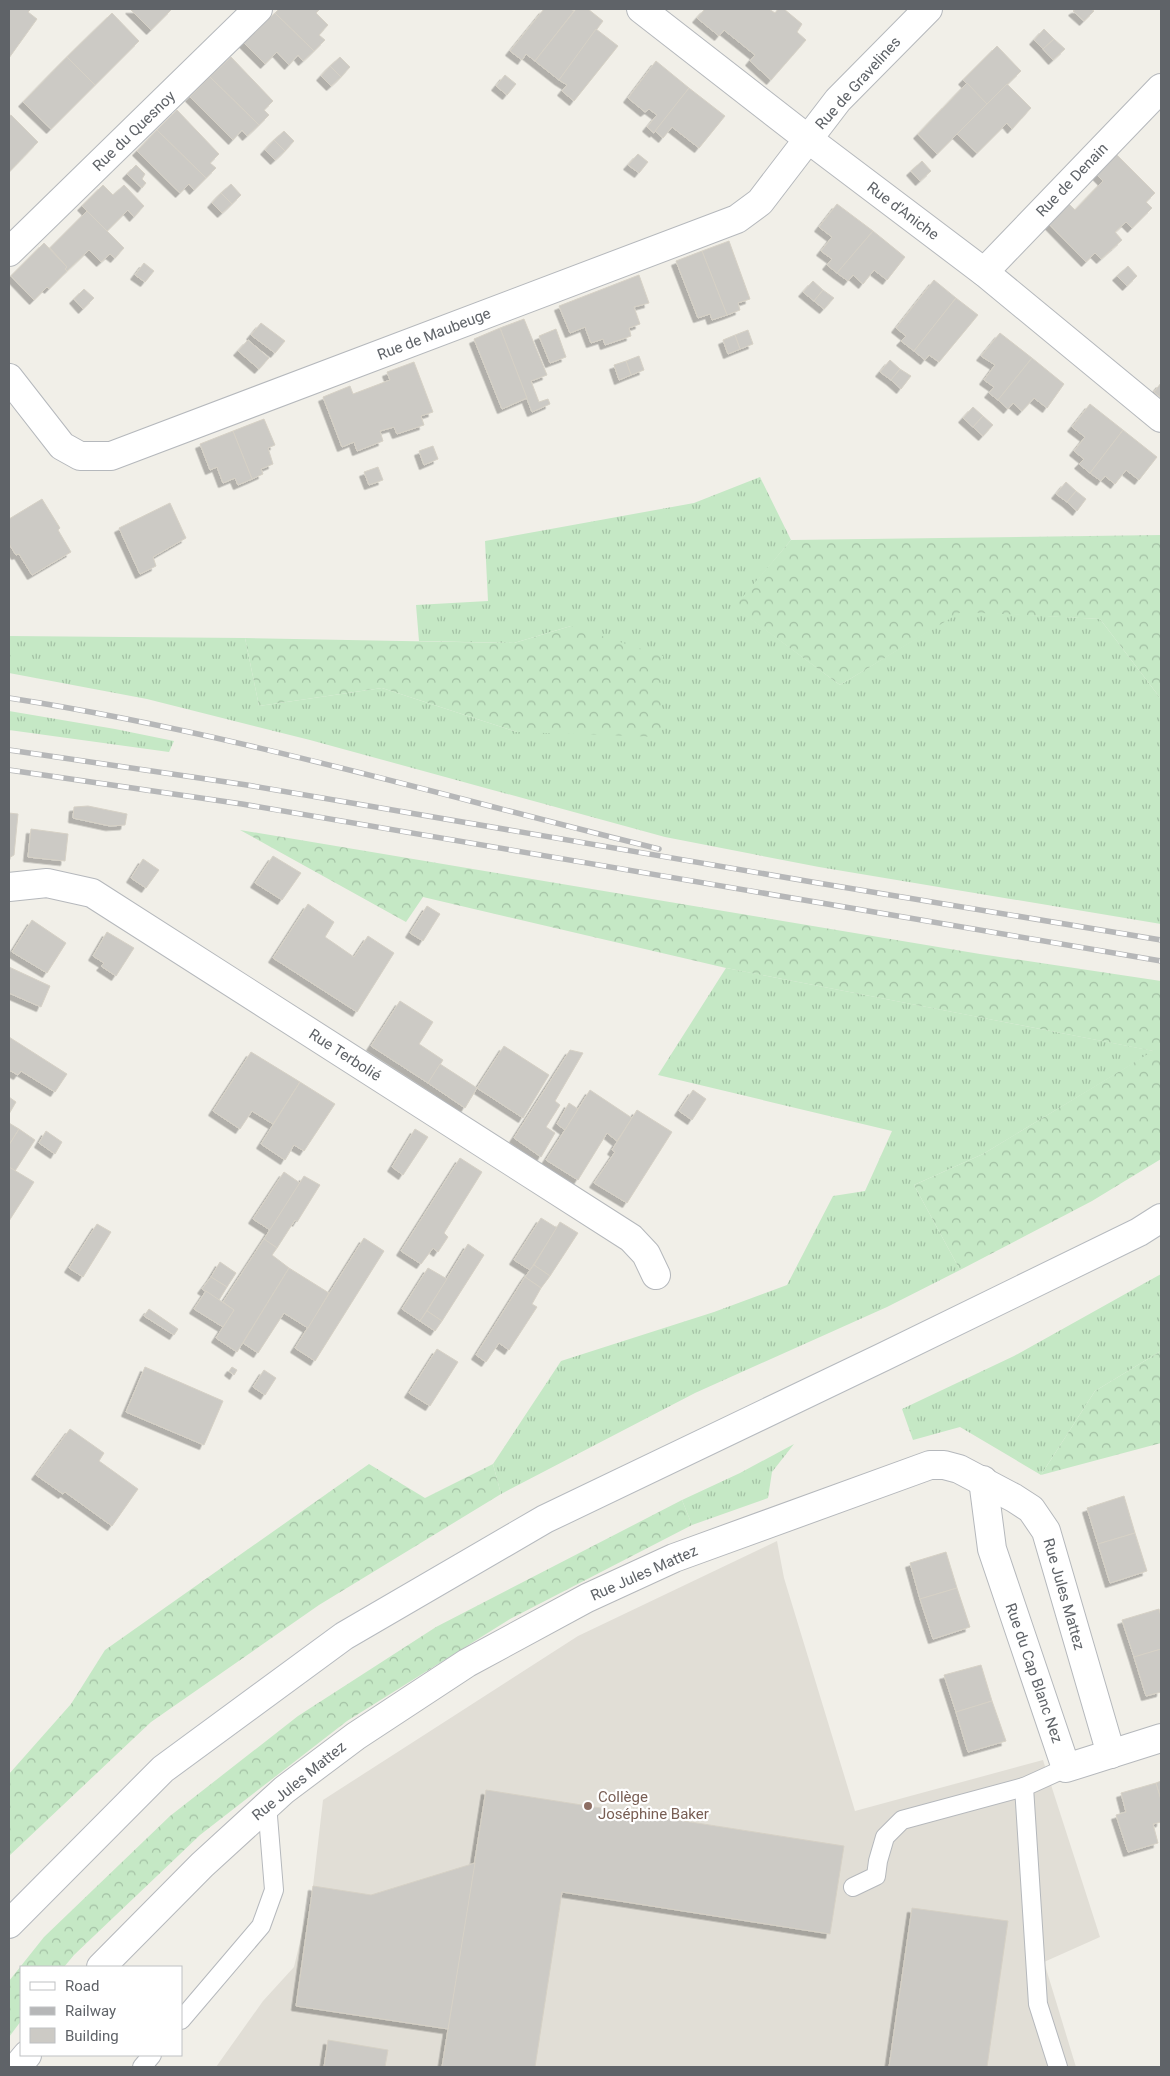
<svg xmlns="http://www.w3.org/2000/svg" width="1170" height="2076" font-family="Roboto,sans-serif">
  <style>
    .education { fill: #e1ded6 }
    .grass { fill: url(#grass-tufts) }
    .forest { fill: url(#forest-crowns) }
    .building { fill: #cccac5; stroke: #d6d1c6; filter: url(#shadow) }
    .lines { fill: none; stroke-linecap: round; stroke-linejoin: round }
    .service-casing { stroke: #b5b8bc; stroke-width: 20 }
    .minor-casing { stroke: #b5b8bc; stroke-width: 30 }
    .secondary-casing { stroke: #b6babf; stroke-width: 30 }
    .service { stroke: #fff; stroke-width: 18 }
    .minor { stroke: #fff; stroke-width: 28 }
    .secondary { stroke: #fff; stroke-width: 28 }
    .rail-casing { stroke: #b6b7b8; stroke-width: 5.5 }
    .rail { stroke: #fff; stroke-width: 4; stroke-dasharray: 11; stroke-linecap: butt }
    .education-dot { fill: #8d6e63; stroke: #fff; stroke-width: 2 }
    .labels { text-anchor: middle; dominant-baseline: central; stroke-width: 4.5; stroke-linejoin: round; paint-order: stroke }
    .street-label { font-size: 15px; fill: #5f6368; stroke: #fff }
    .education-label { font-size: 15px; fill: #785e54; stroke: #fff; text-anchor: start }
  </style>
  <defs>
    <pattern id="grass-tufts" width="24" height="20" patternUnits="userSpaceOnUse" patternTransform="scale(1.25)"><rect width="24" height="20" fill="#c5e8c5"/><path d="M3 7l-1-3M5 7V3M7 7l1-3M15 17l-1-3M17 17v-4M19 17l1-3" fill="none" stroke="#a3c0a4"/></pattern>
    <pattern id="forest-crowns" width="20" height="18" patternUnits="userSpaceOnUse" patternTransform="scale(1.25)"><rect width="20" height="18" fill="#c5e8c5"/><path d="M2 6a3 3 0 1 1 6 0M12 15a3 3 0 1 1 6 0" fill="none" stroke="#a3c0a4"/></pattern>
    <filter id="shadow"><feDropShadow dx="-4.5" dy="4.5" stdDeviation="0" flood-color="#0004"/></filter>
  </defs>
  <rect width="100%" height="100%" fill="#f1efe8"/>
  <!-- education -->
  <path class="education" d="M 777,1541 L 784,1578 L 855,1811 L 1043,1760 L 1100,1937 L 1044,1962 L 1076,2067 L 216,2067 L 263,2001 L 294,1967 L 313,1886 L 323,1800 L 578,1636 Z"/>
  <!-- grass -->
  <g class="grass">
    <path d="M 760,477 L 791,540 L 735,607 L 840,685 L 961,611 L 1100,619 L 1161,699 L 1161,924 L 819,867 L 665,837 L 310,740 L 147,699 L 9,673 L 9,636 L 245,638 L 259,706 L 382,688 L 517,732 L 571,626 L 514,643 L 419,641 L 416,605 L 488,601 L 485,541 L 694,503 Z"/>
    <path d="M 9,711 L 115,729 L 174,741 L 169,752 L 9,730 Z"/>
    <path d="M 726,968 L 1154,1051 L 983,1154 L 914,1185 L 960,1270 L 887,1307 L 695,1393 L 501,1494 L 493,1464 L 561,1361 L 714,1312 L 787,1285 L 833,1196 L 865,1191 L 892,1131 L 658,1075 Z"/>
    <path d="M 1161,1274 L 1161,1351 L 1095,1391 L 1041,1475 L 960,1427 L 913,1440 L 902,1409 L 1014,1356 Z"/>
    <path d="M 794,1444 L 772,1472 L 768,1498 L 692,1525 L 682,1500 L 740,1473 Z"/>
  </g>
  <!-- forest -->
  <g class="forest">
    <path d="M 1161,535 L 1161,699 L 1100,619 L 961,612 L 840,685 L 734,607 L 791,540 Z"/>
    <path d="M 571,626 L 663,656 L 661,737 L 517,732 L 382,688 L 259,706 L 245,638 L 514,643 Z"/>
    <path d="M 240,830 L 980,954 L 1161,981 L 1161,1159 L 1092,1201 L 960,1270 L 914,1185 L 983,1154 L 1153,1051 L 726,968 L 423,897 L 406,922 Z"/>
    <path d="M 1161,1351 L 1161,1443 L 1041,1475 L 1095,1391 Z"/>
    <path d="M 369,1464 L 425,1498 L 493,1464 L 501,1494 L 319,1605 L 151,1722 L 9,1856 L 9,1774 L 71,1704 L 105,1650 Z"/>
    <path d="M 682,1500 L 692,1525 L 510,1619 L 347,1721 L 200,1835 L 74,1955 L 64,1967 L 21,1967 L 21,2021 L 9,2037 L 9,1981 L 44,1937 L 170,1816 L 298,1716 L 436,1627 Z"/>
  </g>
  <!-- building -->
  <g class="building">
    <path d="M 9,9 L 31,9 L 28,12 L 37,19 L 9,58 Z"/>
    <path d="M 130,9 L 172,9 L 151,30 Z"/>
    <path d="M 279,9 L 320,9 L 316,13 L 328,25 L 319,35 L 325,40 L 314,51 L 275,13 Z"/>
    <path d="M 544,9 L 570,9 L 574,11 L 535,61 L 526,54 L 522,60 L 510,51 Z"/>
    <path d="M 576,9 L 588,9 L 603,21 L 559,80 L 535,61 Z"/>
    <path d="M 705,9 L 769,9 L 775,13 L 778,9 L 784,9 L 802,24 L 797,32 L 806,40 L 771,80 L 750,61 L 755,55 L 724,30 L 719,36 L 697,18 Z"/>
    <path d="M 1076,9 L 1091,9 L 1094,11 L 1084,21 L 1073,11 Z"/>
    <path d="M 112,13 L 139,41 L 95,85 L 67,57 Z"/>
    <path d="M 275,13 L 314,51 L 303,61 L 298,55 L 289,65 L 277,52 L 265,64 L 244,43 Z"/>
    <path d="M 596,29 L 618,46 L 574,101 L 562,91 L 567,85 L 559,80 Z"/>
    <path d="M 1044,29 L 1054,39 L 1043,49 L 1034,40 Z"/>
    <path d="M 1054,39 L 1065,49 L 1053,60 L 1043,49 Z"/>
    <path d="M 997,46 L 1021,71 L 987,104 L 963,80 Z"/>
    <path d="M 67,57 L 95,85 L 51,129 L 23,102 Z"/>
    <path d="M 231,57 L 273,101 L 264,110 L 269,115 L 259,125 L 210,77 Z"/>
    <path d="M 340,57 L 350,67 L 341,77 L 330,66 Z"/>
    <path d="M 656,61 L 689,88 L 654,133 L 647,127 L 657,115 L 649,109 L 645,112 L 628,98 Z"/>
    <path d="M 330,66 L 341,77 L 331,86 L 321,76 Z"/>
    <path d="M 505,75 L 516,84 L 507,95 L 496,86 Z"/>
    <path d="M 210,77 L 259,125 L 247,136 L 242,130 L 233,140 L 190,97 Z"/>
    <path d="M 967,83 L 987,104 L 937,154 L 918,134 Z"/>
    <path d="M 1007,84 L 1031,108 L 1012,129 L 1007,123 L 977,153 L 957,134 Z"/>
    <path d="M 689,88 L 725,116 L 699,148 L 672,127 L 663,138 L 655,131 Z"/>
    <path d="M 177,110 L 219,154 L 210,163 L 216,168 L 206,178 L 157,130 Z"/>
    <path d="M 11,115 L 38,142 L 9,172 L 9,116 Z"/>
    <path d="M 157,130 L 206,178 L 194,190 L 189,184 L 180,193 L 137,151 Z"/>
    <path d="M 284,131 L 294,141 L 285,151 L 274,140 Z"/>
    <path d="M 274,140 L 285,151 L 275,160 L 265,150 Z"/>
    <path d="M 638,154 L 648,162 L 639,173 L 628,165 Z"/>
    <path d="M 1117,155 L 1155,193 L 1146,202 L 1152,208 L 1132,228 L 1126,222 L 1115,232 L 1122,240 L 1101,259 L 1095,253 L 1086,262 L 1049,224 L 1069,204 L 1075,210 L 1103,181 L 1097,175 Z"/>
    <path d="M 922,161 L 931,171 L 920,181 L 911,171 Z"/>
    <path d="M 136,165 L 145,174 L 142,179 L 146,183 L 142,188 L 127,174 Z"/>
    <path d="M 231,184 L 241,195 L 232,204 L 221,193 Z"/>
    <path d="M 103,185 L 113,195 L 124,185 L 144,206 L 134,217 L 128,210 L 107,231 L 82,206 Z"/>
    <path d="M 221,193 L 232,204 L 222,213 L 212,203 Z"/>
    <path d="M 837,204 L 873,231 L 837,273 L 827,265 L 832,259 L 821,251 L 832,237 L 819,227 Z"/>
    <path d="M 87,211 L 124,248 L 115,258 L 110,254 L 101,262 L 89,250 L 67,271 L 65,269 L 67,267 L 50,248 Z"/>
    <path d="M 873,231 L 905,257 L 887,280 L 874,270 L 863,284 L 853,275 L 848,281 L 837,273 Z"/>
    <path d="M 729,241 L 750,299 L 738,303 L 740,310 L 727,315 L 702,251 Z"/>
    <path d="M 44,243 L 67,267 L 65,269 L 67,271 L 49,289 L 47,287 L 34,300 L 11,276 Z"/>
    <path d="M 702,251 L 727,315 L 712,320 L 710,314 L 698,318 L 676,261 Z"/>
    <path d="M 144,263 L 154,271 L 145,282 L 135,275 Z"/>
    <path d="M 1128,266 L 1137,276 L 1127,286 L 1117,276 Z"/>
    <path d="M 639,275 L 649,303 L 634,307 L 640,324 L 629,328 L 631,336 L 605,345 L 603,339 L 591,343 L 585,327 L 570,333 L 559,306 Z"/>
    <path d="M 934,280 L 956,298 L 914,351 L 901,341 L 906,336 L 896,328 Z"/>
    <path d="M 813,281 L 823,290 L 814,301 L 803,292 Z"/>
    <path d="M 84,289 L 94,298 L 83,309 L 74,299 Z"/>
    <path d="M 823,290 L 834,298 L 824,309 L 814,301 Z"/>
    <path d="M 956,298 L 978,315 L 939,362 L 929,355 L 925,360 L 914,351 Z"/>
    <path d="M 524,319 L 547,375 L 531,381 L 539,402 L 548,399 L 550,404 L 532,412 L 500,328 Z"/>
    <path d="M 261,323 L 285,341 L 275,353 L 251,335 Z"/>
    <path d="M 500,328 L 527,398 L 502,409 L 474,339 Z"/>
    <path d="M 556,329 L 566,357 L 550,363 L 539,336 Z"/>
    <path d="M 748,330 L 753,344 L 740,349 L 735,335 Z"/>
    <path d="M 1000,333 L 1032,358 L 998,400 L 989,393 L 994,387 L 984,380 L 995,365 L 981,356 Z"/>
    <path d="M 735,335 L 740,349 L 728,354 L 723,340 Z"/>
    <path d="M 248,340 L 269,358 L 259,369 L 238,351 Z"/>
    <path d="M 639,356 L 644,370 L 631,375 L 626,361 Z"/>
    <path d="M 1032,358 L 1064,384 L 1047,408 L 1034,398 L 1022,411 L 1013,403 L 1008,409 L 998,400 Z"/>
    <path d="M 890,360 L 900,369 L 891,380 L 880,372 Z"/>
    <path d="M 626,361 L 631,375 L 619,380 L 614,365 Z"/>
    <path d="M 414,362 L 433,412 L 421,416 L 424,425 L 397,434 L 394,427 L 380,431 L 383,441 L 357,451 L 354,442 L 342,447 L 323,397 L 350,386 L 353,394 L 390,380 L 387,372 Z"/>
    <path d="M 900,369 L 911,376 L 901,389 L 891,380 Z"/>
    <path d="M 1161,383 L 1161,398 L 1154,392 Z"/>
    <path d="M 1090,404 L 1123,430 L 1090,473 L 1079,464 L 1084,459 L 1074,451 L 1085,437 L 1072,427 Z"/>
    <path d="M 973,407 L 983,416 L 973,427 L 963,418 Z"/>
    <path d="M 983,416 L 993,425 L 983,436 L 973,427 Z"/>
    <path d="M 264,419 L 275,445 L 268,448 L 273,464 L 261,469 L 263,474 L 252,479 L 233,431 Z"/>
    <path d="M 1123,430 L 1157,457 L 1139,480 L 1126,470 L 1115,484 L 1105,476 L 1101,481 L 1090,473 Z"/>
    <path d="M 233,431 L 252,479 L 238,485 L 235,478 L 223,483 L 217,467 L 210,470 L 200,444 Z"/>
    <path d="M 433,446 L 438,459 L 424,465 L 419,451 Z"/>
    <path d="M 378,467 L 383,480 L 369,485 L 364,472 Z"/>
    <path d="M 1066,482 L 1076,491 L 1067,502 L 1056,494 Z"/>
    <path d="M 1076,491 L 1086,499 L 1077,511 L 1067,502 Z"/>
    <path d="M 42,499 L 60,528 L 58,530 L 71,552 L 32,575 L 19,554 L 16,555 L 9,544 L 9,519 Z"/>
    <path d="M 170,503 L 186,538 L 153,557 L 156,566 L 140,574 L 119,528 Z"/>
    <path d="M 88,806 L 127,814 L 125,825 L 110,826 L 73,818 L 74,807 Z"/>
    <path d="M 9,813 L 18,814 L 14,855 L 9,858 Z"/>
    <path d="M 31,829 L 68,834 L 65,861 L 28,857 Z"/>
    <path d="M 273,856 L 301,873 L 282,900 L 255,883 Z"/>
    <path d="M 143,859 L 159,870 L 146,888 L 131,878 Z"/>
    <path d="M 308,904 L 334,922 L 325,937 L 354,957 L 368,936 L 394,953 L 357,1012 L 273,958 Z"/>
    <path d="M 427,906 L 440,914 L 423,941 L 410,933 Z"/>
    <path d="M 32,920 L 66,943 L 47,973 L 12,952 Z"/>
    <path d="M 107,932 L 134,948 L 116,976 L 101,966 L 104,963 L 93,956 Z"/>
    <path d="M 9,967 L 50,986 L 41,1007 L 9,993 Z"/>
    <path d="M 400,1001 L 433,1022 L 419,1044 L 443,1060 L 428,1083 L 371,1046 Z"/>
    <path d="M 9,1037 L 67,1074 L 55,1092 L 21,1071 L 18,1075 L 9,1070 Z"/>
    <path d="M 504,1046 L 549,1075 L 523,1118 L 477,1088 Z"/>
    <path d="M 570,1050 L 583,1053 L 555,1101 L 560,1105 L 546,1127 L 555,1133 L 541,1157 L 514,1138 Z"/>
    <path d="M 251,1052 L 300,1082 L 273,1124 L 252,1111 L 240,1129 L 213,1111 Z"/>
    <path d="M 440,1064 L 477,1088 L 465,1108 L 428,1083 Z"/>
    <path d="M 300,1082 L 335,1104 L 304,1151 L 294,1145 L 285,1160 L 261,1144 Z"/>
    <path d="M 590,1090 L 632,1118 L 617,1141 L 607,1133 L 578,1180 L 546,1160 Z"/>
    <path d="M 693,1090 L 706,1099 L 692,1120 L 679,1111 Z"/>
    <path d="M 9,1097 L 16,1102 L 9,1114 Z"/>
    <path d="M 569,1103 L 578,1109 L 565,1130 L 557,1124 Z"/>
    <path d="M 637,1110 L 672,1132 L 627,1203 L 594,1183 L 615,1152 L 612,1150 Z"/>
    <path d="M 9,1123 L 19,1129 L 9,1145 Z"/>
    <path d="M 19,1129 L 35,1140 L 15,1171 L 9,1167 L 9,1145 Z"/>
    <path d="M 415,1129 L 428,1137 L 403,1175 L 392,1167 Z"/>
    <path d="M 46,1131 L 62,1142 L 55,1154 L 39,1143 Z"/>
    <path d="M 460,1158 L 482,1172 L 444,1233 L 448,1237 L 438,1252 L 433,1248 L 421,1264 L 401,1251 Z"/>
    <path d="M 9,1167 L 34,1182 L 9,1221 Z"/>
    <path d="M 284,1172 L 300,1183 L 270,1230 L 253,1219 Z"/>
    <path d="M 304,1176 L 320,1185 L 297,1222 L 295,1220 L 277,1248 L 264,1239 Z"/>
    <path d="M 541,1218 L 557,1228 L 530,1270 L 514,1260 Z"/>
    <path d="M 560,1222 L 578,1233 L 550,1276 L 534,1265 Z"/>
    <path d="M 97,1224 L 111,1232 L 83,1277 L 69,1268 Z"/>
    <path d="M 364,1238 L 384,1251 L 315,1361 L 295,1348 Z"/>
    <path d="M 264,1239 L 277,1248 L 272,1255 L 289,1268 L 237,1352 L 216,1338 L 234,1310 L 223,1302 Z"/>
    <path d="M 468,1244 L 484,1255 L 442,1321 L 427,1311 Z"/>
    <path d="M 220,1262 L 236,1273 L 227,1287 L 211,1277 Z"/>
    <path d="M 534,1265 L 550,1276 L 541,1288 L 525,1277 Z"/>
    <path d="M 289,1268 L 329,1293 L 308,1328 L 284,1313 L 258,1353 L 243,1343 Z"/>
    <path d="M 428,1268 L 447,1279 L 420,1321 L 402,1309 Z"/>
    <path d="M 211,1277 L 227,1287 L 219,1300 L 202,1289 Z"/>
    <path d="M 525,1277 L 541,1288 L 532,1304 L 537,1307 L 509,1350 L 499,1343 L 486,1362 L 476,1355 Z"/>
    <path d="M 206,1291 L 234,1310 L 223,1327 L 194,1309 Z"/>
    <path d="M 149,1309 L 178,1329 L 174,1335 L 144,1316 Z"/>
    <path d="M 427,1311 L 442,1321 L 435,1331 L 420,1321 Z"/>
    <path d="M 437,1349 L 458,1362 L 430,1406 L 409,1393 Z"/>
    <path d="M 145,1367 L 223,1401 L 204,1445 L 126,1412 Z"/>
    <path d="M 232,1367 L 237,1370 L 234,1375 L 229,1371 Z"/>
    <path d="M 264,1370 L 276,1378 L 265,1395 L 253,1387 Z"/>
    <path d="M 70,1429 L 104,1453 L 99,1461 L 138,1489 L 112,1526 L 65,1492 L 63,1494 L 36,1475 Z"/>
    <path d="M 1124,1496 L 1135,1533 L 1098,1544 L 1087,1508 Z"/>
    <path d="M 1135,1533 L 1147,1571 L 1110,1583 L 1098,1544 Z"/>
    <path d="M 946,1552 L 957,1588 L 920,1599 L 910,1563 Z"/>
    <path d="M 957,1588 L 970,1627 L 933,1639 L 920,1599 Z"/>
    <path d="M 1159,1609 L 1161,1617 L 1161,1649 L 1134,1657 L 1122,1620 Z"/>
    <path d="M 1161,1649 L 1161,1692 L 1146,1696 L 1134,1657 Z"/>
    <path d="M 981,1665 L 992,1701 L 956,1712 L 944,1675 Z"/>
    <path d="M 992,1701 L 1006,1741 L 968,1752 L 956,1712 Z"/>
    <path d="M 1161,1781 L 1161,1800 L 1156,1783 Z"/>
    <path d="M 1156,1783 L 1161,1800 L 1161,1822 L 1153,1824 L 1158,1843 L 1128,1852 L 1116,1815 L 1126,1812 L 1121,1793 Z"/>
    <path d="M 486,1790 L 844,1846 L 830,1934 L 562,1892 L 535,2067 L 442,2067 Z"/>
    <path d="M 475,1863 L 448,2029 L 296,2006 L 313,1886 L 371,1895 Z"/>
    <path d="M 912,1908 L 1008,1921 L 987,2067 L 889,2067 Z"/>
    <path d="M 328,2040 L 388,2050 L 385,2067 L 324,2067 Z"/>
  </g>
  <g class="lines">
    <!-- service casing -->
    <g class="service-casing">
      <g id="service">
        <path d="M 853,1887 L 876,1876 L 878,1861 L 885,1837 L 902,1820 L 1024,1787"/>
        <path d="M 181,2020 L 261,1926 L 274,1890 L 267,1804"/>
        <path d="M 142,2067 L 152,2055"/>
        <path d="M 1058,2067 L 1038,2004 L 1024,1787 L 1066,1768"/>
      </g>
    </g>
    <!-- minor casing -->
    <g class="minor-casing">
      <g id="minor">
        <path d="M 641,9 L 808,139 L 984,272 L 1161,418"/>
        <path d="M 9,252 L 258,9"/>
        <path d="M 984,272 L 1161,88"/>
        <path d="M 9,378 L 62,446 L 80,456 L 111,456 L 737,219 L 760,202 L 838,100 L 928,9"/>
        <path d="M 9,887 L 47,883 L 92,893 L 631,1238 L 646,1254 L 656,1275"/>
        <path d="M 983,1480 L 992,1549 L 1066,1768 L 1161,1738"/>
        <path d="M 101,1967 L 202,1865 L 284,1790 L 356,1736 L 467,1663 L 587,1598 L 674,1558 L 930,1465 L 944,1465 L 959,1469 L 1014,1498 L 1031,1509 L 1046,1531 L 1111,1754"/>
        <path d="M 17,2067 L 27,2055"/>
      </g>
    </g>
    <!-- secondary casing -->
    <g class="secondary-casing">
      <path id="secondary" d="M 9,1924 L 163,1769 L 344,1636 L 545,1519 L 883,1357 L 1139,1232 L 1161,1218"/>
    </g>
    <!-- service -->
    <use href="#service" class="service"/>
    <!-- minor -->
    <use href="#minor" class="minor"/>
    <!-- secondary -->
    <use href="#secondary" class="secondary"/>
    <!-- rail casing -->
    <g class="rail-casing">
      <g id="rail">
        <path d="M 9,698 C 229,732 442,796 659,849"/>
        <path d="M 9,750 L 247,785 L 818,883 L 1161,940"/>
        <path d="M 9,770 L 242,804 L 1161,961"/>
      </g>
    </g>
    <!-- rail -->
    <use href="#rail" class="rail"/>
  </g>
  <!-- markers -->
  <circle class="education-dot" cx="588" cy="1806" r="5"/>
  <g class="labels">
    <!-- street labels -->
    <g class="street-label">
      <text transform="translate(858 83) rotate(-48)">Rue de Gravelines</text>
      <text transform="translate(134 131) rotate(-44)">Rue du Quesnoy</text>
      <text transform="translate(1072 180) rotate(-46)">Rue de Denain</text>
      <text transform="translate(903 211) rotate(37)">Rue d'Aniche</text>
      <text transform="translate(434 334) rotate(-21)">Rue de Maubeuge</text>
      <text transform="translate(345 1055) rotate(33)">Rue Terbolié</text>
      <text transform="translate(644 1573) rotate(-24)">Rue Jules Mattez</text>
      <text transform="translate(1064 1594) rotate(74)">Rue Jules Mattez</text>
      <text transform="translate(1034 1673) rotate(71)">Rue du Cap Blanc Nez</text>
      <text transform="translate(299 1781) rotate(-39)">Rue Jules Mattez</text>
    </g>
    <!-- education labels -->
    <g class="education-label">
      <text x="598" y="1797">Collège<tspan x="598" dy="17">Joséphine Baker</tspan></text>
    </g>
  </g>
  <!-- border -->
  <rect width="1170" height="2076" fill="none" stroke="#5f6368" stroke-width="20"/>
  <!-- legend -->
  <rect x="20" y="1966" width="162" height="90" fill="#ffffff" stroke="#bfc1c3"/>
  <rect x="30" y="1982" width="25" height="8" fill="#ffffff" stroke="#bfc1c3"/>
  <text x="65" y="1991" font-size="15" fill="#5f6368">Road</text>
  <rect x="30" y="2007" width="25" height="8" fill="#b6b7b8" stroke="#bfc1c3"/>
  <text x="65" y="2016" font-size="15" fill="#5f6368">Railway</text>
  <rect x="30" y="2028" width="25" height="15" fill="#cccac5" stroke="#bfc1c3"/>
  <text x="65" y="2041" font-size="15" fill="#5f6368">Building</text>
</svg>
